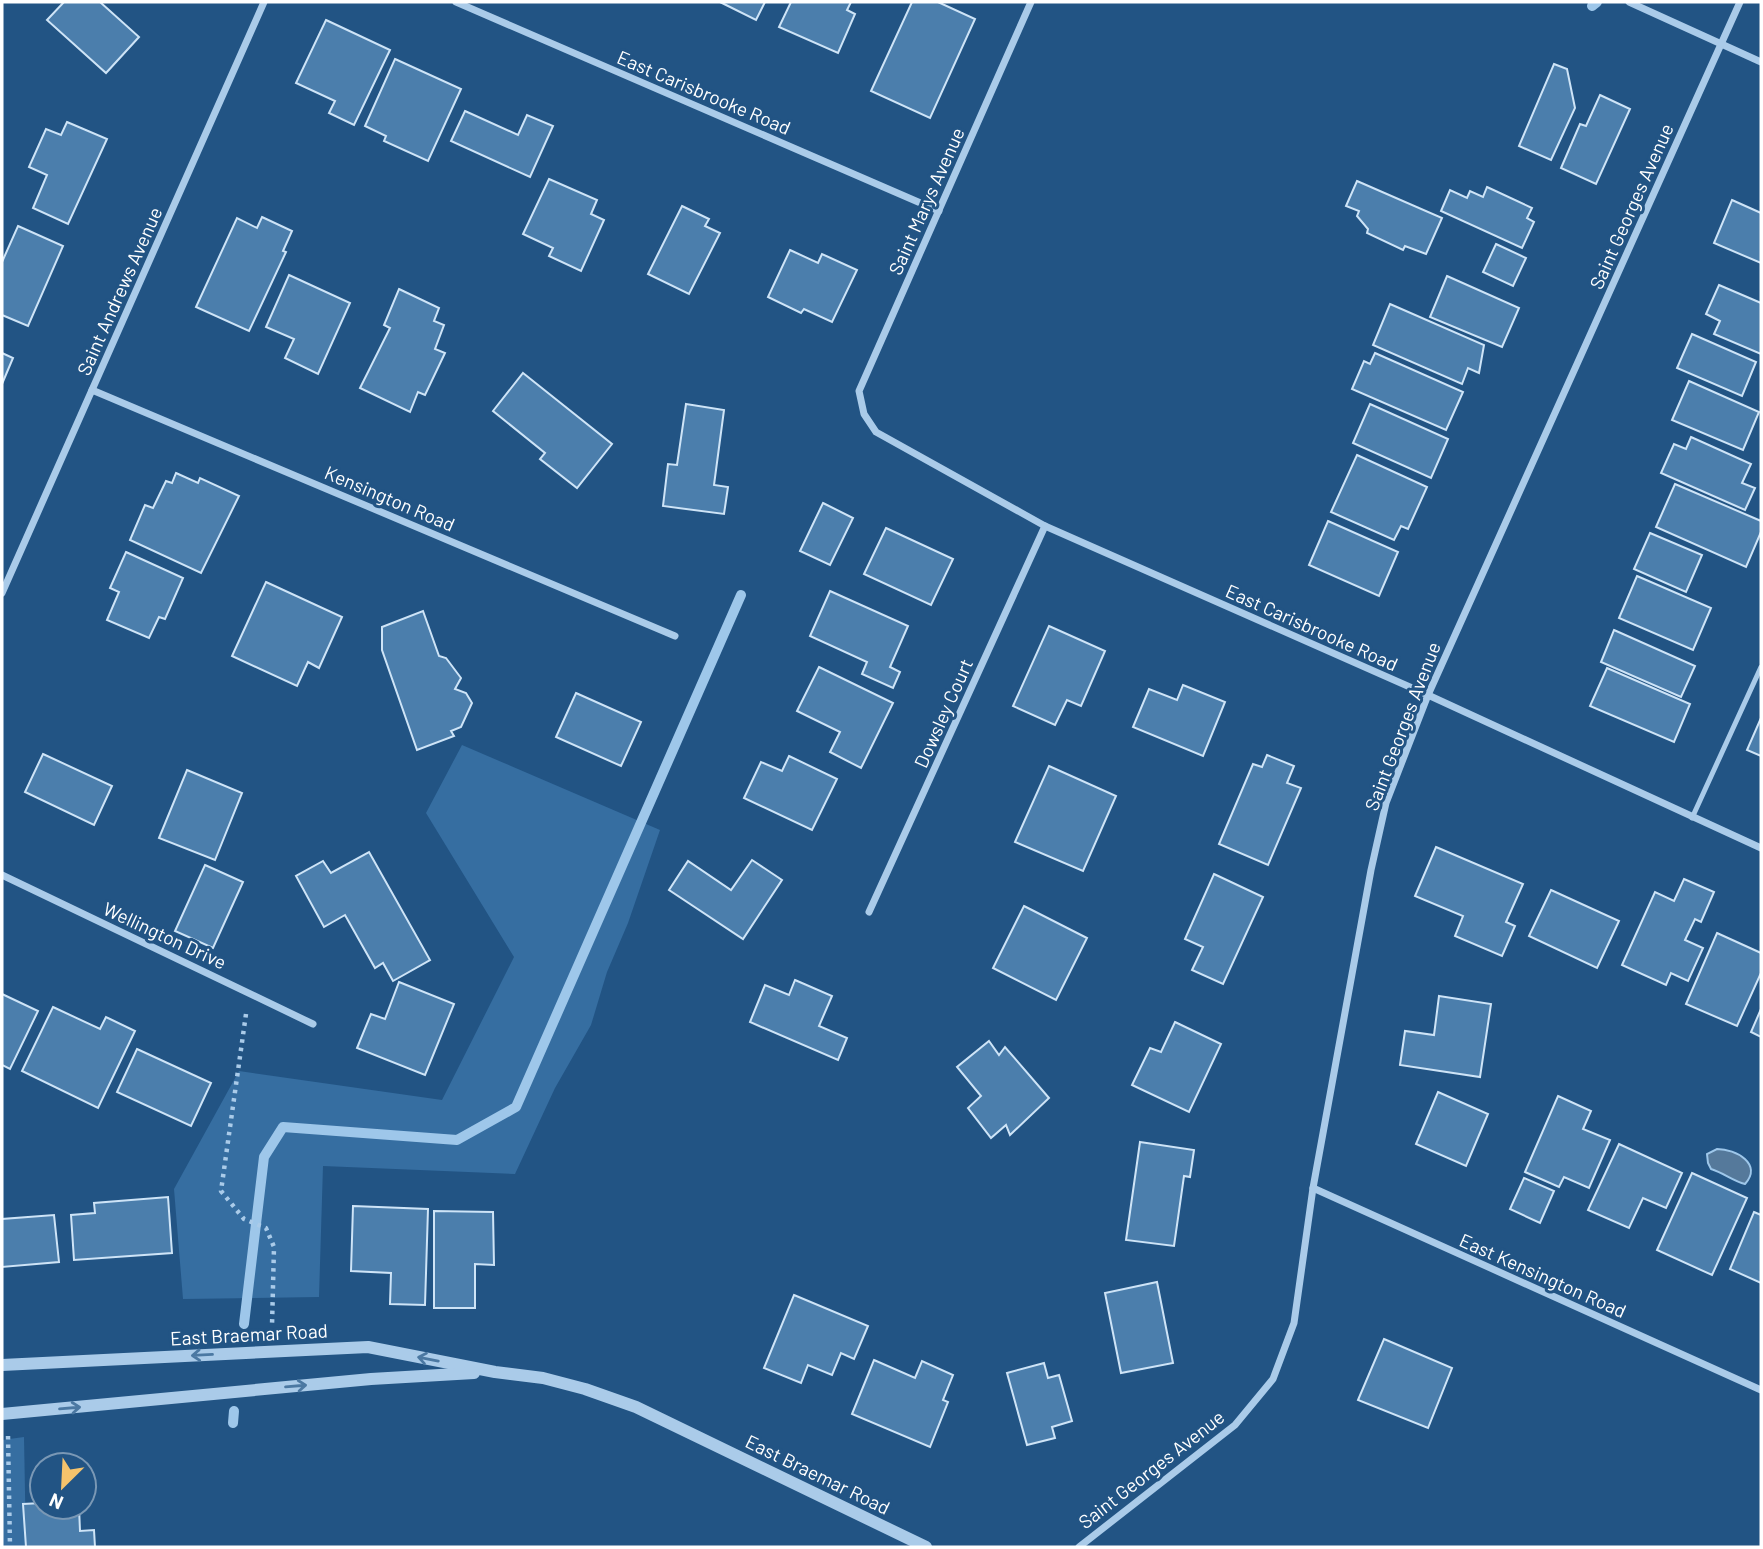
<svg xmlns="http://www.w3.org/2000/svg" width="1763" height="1549" font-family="Barlow,sans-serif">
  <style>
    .green { fill: #366ea1 }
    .water { fill: #55799b; stroke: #9ec7ea; stroke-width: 2 }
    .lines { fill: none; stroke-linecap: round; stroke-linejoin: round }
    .stream { stroke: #9ec7ea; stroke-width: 10 }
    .building { fill: #4b7eac; stroke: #cee4f7; stroke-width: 2 }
    .path { stroke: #aacbe9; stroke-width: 4.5; stroke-dasharray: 3.5 5; stroke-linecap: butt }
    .service { stroke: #aacbe9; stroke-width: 5 }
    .minor { stroke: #aacbe9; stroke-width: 7 }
    .tertiary { stroke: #aacbe9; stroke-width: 12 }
    .oneway { stroke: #4b78a2 }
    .labels { text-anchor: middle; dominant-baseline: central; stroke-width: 6; stroke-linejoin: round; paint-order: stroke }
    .street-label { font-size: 19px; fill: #fff; stroke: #225484 }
  </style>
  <rect width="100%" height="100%" fill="#225484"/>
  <!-- green -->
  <g class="green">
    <path d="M 462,745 L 660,830 L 628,923 L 607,972 L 591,1025 L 555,1088 L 515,1174 L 323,1166 L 319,1297 L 183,1299 L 174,1189 L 239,1071 L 442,1100 L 514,957 L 426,813 Z"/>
    <path d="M 24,1437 L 26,1547 L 2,1547 L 2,1440 Z"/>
  </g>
  <!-- water -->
  <path class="water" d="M 1717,1149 C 1736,1149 1763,1164 1745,1184 C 1733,1181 1724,1173 1711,1169 L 1708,1163 L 1707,1154 Z"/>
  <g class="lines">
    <!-- stream -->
    <g class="stream">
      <path d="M 1592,6 L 1597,2"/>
      <path d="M 244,1324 L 264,1157 L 283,1127 L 457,1140 L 516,1107 L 741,595"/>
      <path d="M 233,1423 L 234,1411"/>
    </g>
  </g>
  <!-- building -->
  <g class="building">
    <path d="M 64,2 L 100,2 L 139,37 L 106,73 L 47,20 Z"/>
    <path d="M 720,2 L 765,2 L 756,20 Z"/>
    <path d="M 791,2 L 851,2 L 847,10 L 855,14 L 838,53 L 779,27 Z"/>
    <path d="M 912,2 L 938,2 L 975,19 L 930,118 L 871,91 Z"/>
    <path d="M 326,20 L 390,50 L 354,125 L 329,113 L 335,101 L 296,83 Z"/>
    <path d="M 395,59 L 461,89 L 428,161 L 384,141 L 386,136 L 365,126 Z"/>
    <path d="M 1554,64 L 1567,69 L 1575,108 L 1551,160 L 1519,146 Z"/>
    <path d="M 1600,95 L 1630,109 L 1596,184 L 1561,168 L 1580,124 L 1586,126 Z"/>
    <path d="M 465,111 L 518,135 L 527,115 L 553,126 L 530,177 L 451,141 Z"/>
    <path d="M 67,122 L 107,139 L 68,224 L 33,208 L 47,175 L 29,167 L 46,129 L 61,135 Z"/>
    <path d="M 549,179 L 597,200 L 591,214 L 604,220 L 581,271 L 549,256 L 553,248 L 523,234 Z"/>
    <path d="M 1357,181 L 1442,218 L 1426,254 L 1405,246 L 1403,250 L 1367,233 L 1368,229 L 1357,216 L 1359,211 L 1346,206 Z"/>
    <path d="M 1487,187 L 1532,208 L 1527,218 L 1534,222 L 1522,248 L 1441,211 L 1450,190 L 1467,198 L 1470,191 L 1483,197 Z"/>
    <path d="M 1732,200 L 1761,213 L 1761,263 L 1714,243 Z"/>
    <path d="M 682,206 L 709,219 L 705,226 L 720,233 L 689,294 L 648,274 Z"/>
    <path d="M 262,217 L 292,231 L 283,251 L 286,252 L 249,331 L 196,307 L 237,218 L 257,228 Z"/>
    <path d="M 18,226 L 63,246 L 28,326 L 2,315 L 2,262 Z"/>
    <path d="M 1496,244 L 1526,258 L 1513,286 L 1483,272 Z"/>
    <path d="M 790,250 L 818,263 L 822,254 L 857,270 L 832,322 L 804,309 L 801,313 L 768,297 Z"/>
    <path d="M 289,275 L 350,303 L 318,374 L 285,358 L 294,339 L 266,327 Z"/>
    <path d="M 1447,276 L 1519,308 L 1502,347 L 1430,317 Z"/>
    <path d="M 1719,285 L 1761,303 L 1761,354 L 1714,334 L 1720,321 L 1706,314 Z"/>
    <path d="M 399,289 L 439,308 L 434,321 L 444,325 L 435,349 L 445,353 L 425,395 L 418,392 L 410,412 L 360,388 L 390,328 L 384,325 Z"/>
    <path d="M 1390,304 L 1484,345 L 1479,373 L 1468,368 L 1462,384 L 1373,345 Z"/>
    <path d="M 1692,334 L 1756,362 L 1742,396 L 1677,368 Z"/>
    <path d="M 2,353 L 13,358 L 2,384 Z"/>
    <path d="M 1375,353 L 1463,392 L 1446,430 L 1352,389 L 1364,361 L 1370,364 Z"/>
    <path d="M 523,373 L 612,444 L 577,488 L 540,459 L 545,453 L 493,411 Z"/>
    <path d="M 1689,381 L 1759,412 L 1743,450 L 1672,420 Z"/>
    <path d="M 686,404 L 724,410 L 714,485 L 728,487 L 724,514 L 663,506 L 668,464 L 677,465 Z"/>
    <path d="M 1370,404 L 1448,439 L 1431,478 L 1353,443 Z"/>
    <path d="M 1691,437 L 1751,464 L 1742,483 L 1755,488 L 1745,510 L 1661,473 L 1674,444 L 1686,449 Z"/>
    <path d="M 1357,455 L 1427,487 L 1408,529 L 1401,526 L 1394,540 L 1331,512 Z"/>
    <path d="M 176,473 L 198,483 L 200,478 L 239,496 L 201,573 L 130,540 L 145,505 L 153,508 L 166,481 L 172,483 Z"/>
    <path d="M 1675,484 L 1761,521 L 1761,532 L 1746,567 L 1656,527 Z"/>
    <path d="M 823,503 L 853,518 L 830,565 L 800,551 Z"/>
    <path d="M 1328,521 L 1398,552 L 1379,596 L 1309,565 Z"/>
    <path d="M 886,528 L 953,559 L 931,605 L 864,574 Z"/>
    <path d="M 1650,533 L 1702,555 L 1686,592 L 1634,569 Z"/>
    <path d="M 126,552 L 183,578 L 165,619 L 159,617 L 149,638 L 107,620 L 119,592 L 110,588 Z"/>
    <path d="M 1637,576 L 1711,608 L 1693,650 L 1619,618 Z"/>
    <path d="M 266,582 L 342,617 L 319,668 L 308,662 L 297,686 L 232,656 Z"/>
    <path d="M 830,591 L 908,626 L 890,667 L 900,672 L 893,688 L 862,674 L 867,662 L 810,636 Z"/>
    <path d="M 423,611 L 439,656 L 446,658 L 461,678 L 455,689 L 466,693 L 472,703 L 461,727 L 451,731 L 454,736 L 417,750 L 382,650 L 382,627 Z"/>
    <path d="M 1049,626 L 1105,651 L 1081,706 L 1067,700 L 1055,725 L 1013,706 Z"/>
    <path d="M 1614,630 L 1695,666 L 1681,697 L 1601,662 Z"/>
    <path d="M 819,667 L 893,703 L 861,768 L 830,752 L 840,732 L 797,711 Z"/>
    <path d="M 1607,668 L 1690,704 L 1674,742 L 1590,706 Z"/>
    <path d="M 1183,685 L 1225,702 L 1203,756 L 1133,727 L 1149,689 L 1177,700 Z"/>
    <path d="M 576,693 L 641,722 L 621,766 L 556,737 Z"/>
    <path d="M 1761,718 L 1761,756 L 1747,750 Z"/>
    <path d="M 43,754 L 112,786 L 94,825 L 25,792 Z"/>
    <path d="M 1267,755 L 1294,766 L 1287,783 L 1301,788 L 1268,865 L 1219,844 L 1253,764 L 1262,767 Z"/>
    <path d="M 789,756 L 837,779 L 812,830 L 744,798 L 761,762 L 782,771 Z"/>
    <path d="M 1049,766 L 1116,796 L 1083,871 L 1015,842 Z"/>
    <path d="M 187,770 L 242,793 L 215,860 L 159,838 Z"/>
    <path d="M 1436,847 L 1523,884 L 1506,922 L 1515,926 L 1502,956 L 1455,936 L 1463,916 L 1415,896 Z"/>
    <path d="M 369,852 L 430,960 L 393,981 L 383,963 L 375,968 L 345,915 L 324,927 L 296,876 L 323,861 L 331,873 Z"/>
    <path d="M 752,860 L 782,880 L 743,939 L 669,890 L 688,861 L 731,890 Z"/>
    <path d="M 205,865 L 243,882 L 213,948 L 175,931 Z"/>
    <path d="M 1214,874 L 1263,897 L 1223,984 L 1192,970 L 1203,947 L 1185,939 Z"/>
    <path d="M 1684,879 L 1714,892 L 1701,922 L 1695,919 L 1685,940 L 1703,948 L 1688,981 L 1671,973 L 1666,985 L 1622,965 L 1655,892 L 1674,901 Z"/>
    <path d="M 1551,890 L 1619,921 L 1597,968 L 1529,936 Z"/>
    <path d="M 1024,906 L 1087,938 L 1056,1000 L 993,968 Z"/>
    <path d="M 1717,933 L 1761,953 L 1761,973 L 1737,1026 L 1686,1004 Z"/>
    <path d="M 795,980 L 832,996 L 819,1026 L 847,1038 L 838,1060 L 750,1022 L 765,985 L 789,995 Z"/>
    <path d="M 399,982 L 454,1004 L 425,1075 L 357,1048 L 371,1014 L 385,1019 Z"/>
    <path d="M 2,994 L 38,1011 L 10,1069 L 2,1065 Z"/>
    <path d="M 1439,996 L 1491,1004 L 1480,1077 L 1400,1065 L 1405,1031 L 1434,1035 Z"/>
    <path d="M 53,1007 L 100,1029 L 106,1017 L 135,1031 L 98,1108 L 22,1071 Z"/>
    <path d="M 1761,1009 L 1761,1037 L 1751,1032 Z"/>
    <path d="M 1175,1022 L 1221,1044 L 1189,1112 L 1132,1085 L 1150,1048 L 1161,1052 Z"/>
    <path d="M 989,1041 L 999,1055 L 1005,1047 L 1049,1098 L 1010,1135 L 1006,1125 L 991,1138 L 968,1108 L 981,1096 L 957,1067 Z"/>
    <path d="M 137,1049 L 211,1083 L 191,1126 L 117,1092 Z"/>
    <path d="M 1438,1092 L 1488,1114 L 1466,1166 L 1416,1144 Z"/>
    <path d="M 1558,1096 L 1591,1111 L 1583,1129 L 1610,1140 L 1589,1188 L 1564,1177 L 1559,1187 L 1525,1172 Z"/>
    <path d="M 1140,1142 L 1194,1150 L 1190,1177 L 1184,1176 L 1174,1246 L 1126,1240 Z"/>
    <path d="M 1619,1144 L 1682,1173 L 1666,1208 L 1643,1198 L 1629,1228 L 1588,1210 Z"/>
    <path d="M 1692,1173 L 1747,1198 L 1712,1275 L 1657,1250 Z"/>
    <path d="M 1524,1178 L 1554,1191 L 1540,1223 L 1510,1209 Z"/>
    <path d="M 168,1197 L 172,1253 L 74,1260 L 71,1215 L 95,1213 L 94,1203 Z"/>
    <path d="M 353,1206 L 428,1209 L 425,1305 L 390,1304 L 391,1273 L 351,1271 Z"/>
    <path d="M 434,1211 L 493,1212 L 494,1265 L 475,1264 L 475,1308 L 434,1308 Z"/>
    <path d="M 1754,1212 L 1761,1215 L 1761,1283 L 1730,1269 Z"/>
    <path d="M 54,1215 L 59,1262 L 2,1267 L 2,1219 Z"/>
    <path d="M 1157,1282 L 1173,1363 L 1121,1373 L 1105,1293 Z"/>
    <path d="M 794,1295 L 868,1326 L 854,1359 L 841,1353 L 832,1375 L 808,1365 L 801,1383 L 764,1368 Z"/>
    <path d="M 1384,1339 L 1452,1368 L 1428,1428 L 1358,1400 Z"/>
    <path d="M 874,1360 L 915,1378 L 922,1361 L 953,1375 L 943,1400 L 948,1402 L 930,1447 L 852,1414 Z"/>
    <path d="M 1044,1363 L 1048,1378 L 1059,1375 L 1072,1421 L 1052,1427 L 1055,1438 L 1027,1445 L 1007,1373 Z"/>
    <path d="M 42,1503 L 42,1507 L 79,1507 L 80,1531 L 94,1530 L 95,1547 L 26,1547 L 23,1504 Z"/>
  </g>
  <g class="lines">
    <!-- path -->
    <g class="path">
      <path d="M 246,1014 L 221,1191 L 244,1219 L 266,1228 L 274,1247 L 272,1326"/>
      <path d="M 8,1436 L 10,1547"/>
    </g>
    <!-- service -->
    <path class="service" d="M 1692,818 L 1761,667"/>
    <!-- minor -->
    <g class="minor">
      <path d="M 456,2 L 939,211"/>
      <path d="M 1031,2 L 859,391 L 864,414 L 876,432 L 1045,526 L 1428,695 L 1761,848"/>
      <path d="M 1629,2 L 1761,62"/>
      <path d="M 92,390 L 675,636"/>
      <path d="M 2,593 L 264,2"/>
      <path d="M 2,875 L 313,1024"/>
      <path d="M 869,912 L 1045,526"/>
      <path d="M 1313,1188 L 1761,1390"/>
      <path d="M 1079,1547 L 1235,1425 L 1273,1379 L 1294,1323 L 1313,1188 L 1371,870 L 1386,803 L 1428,695 L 1740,2"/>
    </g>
    <!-- tertiary -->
    <g class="tertiary">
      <path d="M 2,1365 L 368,1347 L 495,1372 L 543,1378 L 585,1389 L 636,1407 L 926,1547"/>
      <path d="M 2,1414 L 371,1379 L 474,1373"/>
    </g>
  </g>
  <!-- one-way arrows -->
  <defs><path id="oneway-shaft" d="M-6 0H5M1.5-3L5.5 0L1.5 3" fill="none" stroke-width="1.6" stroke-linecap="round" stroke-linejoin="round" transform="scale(1.75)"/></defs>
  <g class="oneway">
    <use href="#oneway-shaft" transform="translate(202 1355) rotate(177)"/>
    <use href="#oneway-shaft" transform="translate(428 1359) rotate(-169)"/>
    <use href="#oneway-shaft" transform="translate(296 1386) rotate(-5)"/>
    <use href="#oneway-shaft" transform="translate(70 1408) rotate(-5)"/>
  </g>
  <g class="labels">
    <!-- street labels -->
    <g class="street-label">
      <text transform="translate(704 92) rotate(23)">East Carisbrooke Road</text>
      <text transform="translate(926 201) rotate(-66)">Saint Marys Avenue</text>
      <text transform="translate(1631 206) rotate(-66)">Saint Georges Avenue</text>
      <text transform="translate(119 291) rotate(-66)">Saint Andrews Avenue</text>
      <text transform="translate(390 498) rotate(23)">Kensington Road</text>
      <text transform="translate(1312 627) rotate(24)">East Carisbrooke Road</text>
      <text transform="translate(943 713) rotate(-66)">Dowsley Court</text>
      <text transform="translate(1402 726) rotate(-69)">Saint Georges Avenue</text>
      <text transform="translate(165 935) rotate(25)">Wellington Drive</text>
      <text transform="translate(1543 1275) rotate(24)">East Kensington Road</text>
      <text transform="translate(249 1334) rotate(-3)">East Braemar Road</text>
      <text transform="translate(1151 1469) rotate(-38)">Saint Georges Avenue</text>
      <text transform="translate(818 1474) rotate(26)">East Braemar Road</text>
    </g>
  </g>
  <!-- border -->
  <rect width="1763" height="1549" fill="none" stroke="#ffffff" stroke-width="7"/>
  <!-- north arrow -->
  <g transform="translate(63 1486) rotate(204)"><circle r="33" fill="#225484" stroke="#7a98b5" stroke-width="2"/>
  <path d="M0-5L12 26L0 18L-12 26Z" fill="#f5c36c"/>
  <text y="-10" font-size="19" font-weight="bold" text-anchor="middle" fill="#ffffff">N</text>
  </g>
</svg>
